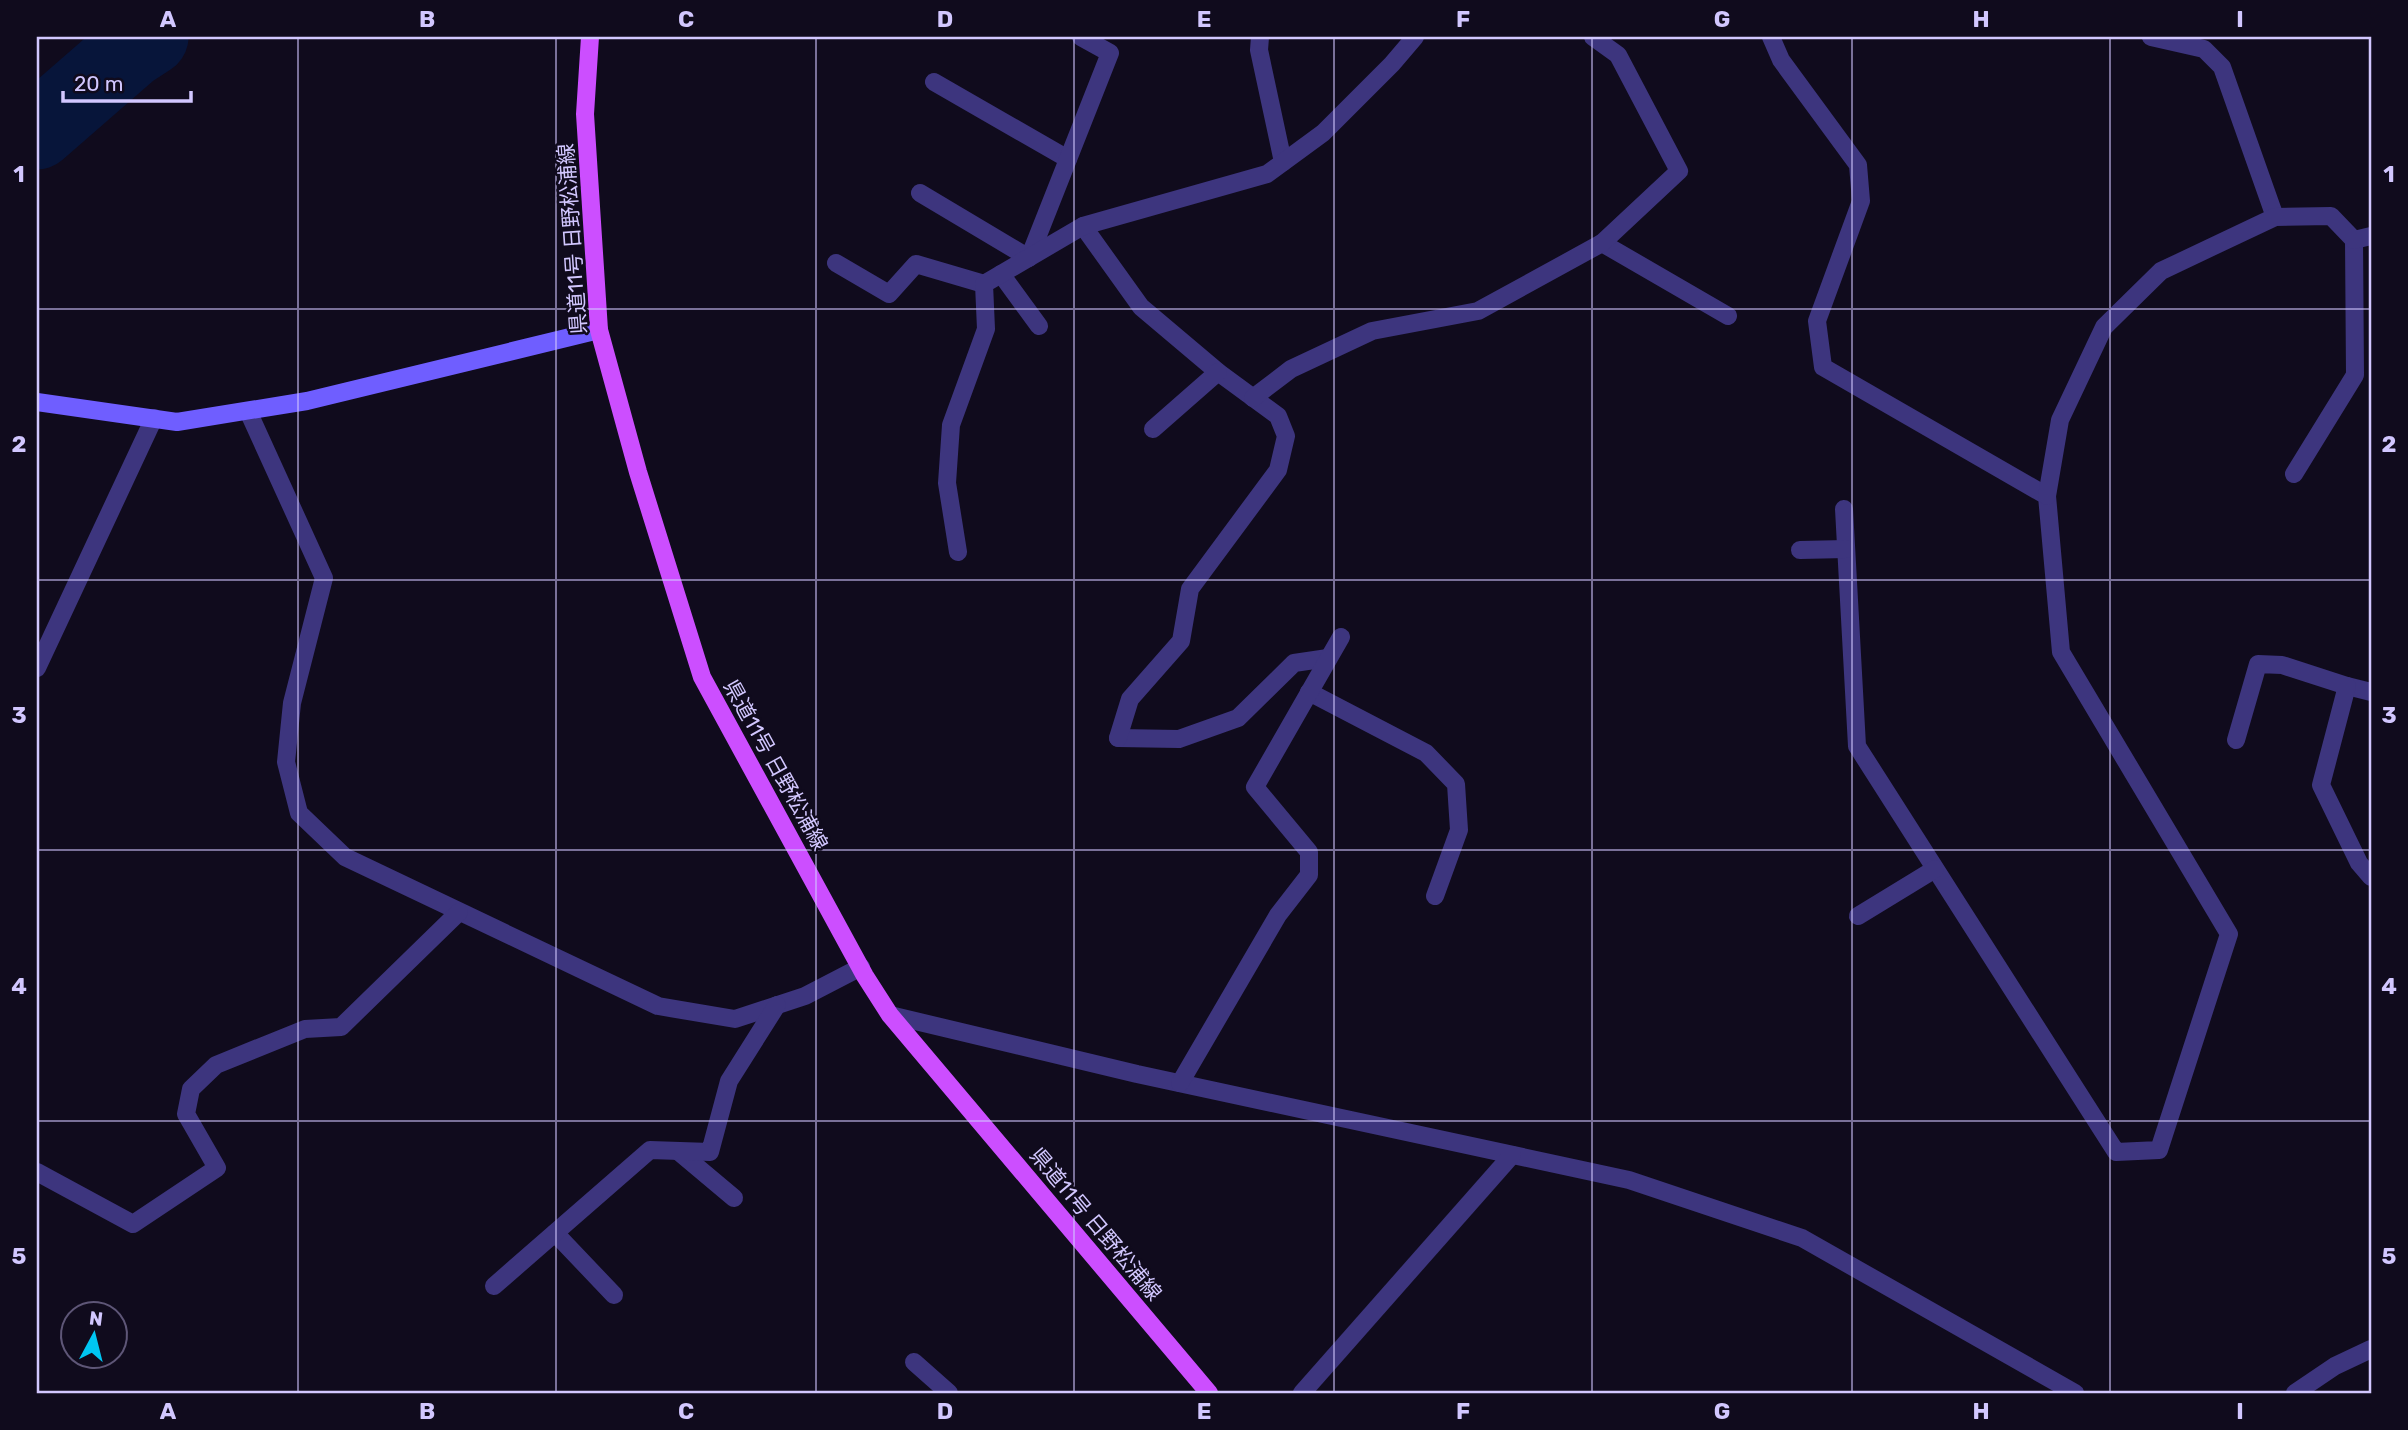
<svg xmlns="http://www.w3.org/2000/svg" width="2408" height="1430" font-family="Rubik,'Noto Sans JP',sans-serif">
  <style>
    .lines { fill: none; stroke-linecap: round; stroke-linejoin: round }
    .river { stroke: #07153a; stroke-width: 77 }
    .lane { stroke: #3d357e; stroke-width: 18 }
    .street { stroke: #3d357e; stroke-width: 18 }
    .secondary { stroke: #6f5eff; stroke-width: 18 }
    .primary { stroke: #cc4eff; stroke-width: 18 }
    .grid { fill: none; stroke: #d2c7ff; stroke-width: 2; stroke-opacity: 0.55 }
    .labels { text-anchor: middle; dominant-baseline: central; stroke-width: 5; stroke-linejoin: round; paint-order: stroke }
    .street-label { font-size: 21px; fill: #d2c7ff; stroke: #100b1d }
    .neatline { fill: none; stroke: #d2c7ff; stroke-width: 2.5 }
    .grid-label { font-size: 23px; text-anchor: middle; font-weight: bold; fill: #d2c7ff }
  </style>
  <rect width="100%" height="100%" fill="#100b1d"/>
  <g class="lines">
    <!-- river -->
    <path class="river" d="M 37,131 L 130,50 L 150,37"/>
    <!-- lane -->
    <g class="lane">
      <path d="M 1602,243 L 1728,316"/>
      <path d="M 1118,738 L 1179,739 L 1238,718 L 1294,663 L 1328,658"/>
    </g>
    <!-- street -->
    <g class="street">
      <path d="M 1260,37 L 1259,50 L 1283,162"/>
      <path d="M 1771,37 L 1781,60 L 1858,165 L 1861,201 L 1817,321 L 1823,367 L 2047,496 L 2061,652 L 2229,934 L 2159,1150 L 2116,1152 L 1857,746 L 1844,509"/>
      <path d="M 2151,37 L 2204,49 L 2222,67 L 2275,217"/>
      <path d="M 934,82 L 1068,159"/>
      <path d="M 920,193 L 1029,258 L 1110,53 L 1081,37"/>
      <path d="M 1083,226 L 1141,307 L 1218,372 L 1278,416 L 1286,436 L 1278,470 L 1190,589 L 1181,641 L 1130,699 L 1118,738"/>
      <path d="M 836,263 L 889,294 L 916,264 L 984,284"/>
      <path d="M 1001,274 L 1039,326"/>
      <path d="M 1253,398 L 1291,369 L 1372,331 L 1478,311 L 1602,243 L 1679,171 L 1618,55 L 1593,37"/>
      <path d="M 248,411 L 324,578 L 292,703 L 286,762 L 299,813 L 345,857 L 658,1006 L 735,1019 L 805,996 L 861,967"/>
      <path d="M 1153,429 L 1218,372"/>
      <path d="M 2294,474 L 2355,375 L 2354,240"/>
      <path d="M 2047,496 L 2060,420 L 2104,327 L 2161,271 L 2275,217 L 2331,216 L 2354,240 L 2371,236"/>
      <path d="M 1800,550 L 1846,549"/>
      <path d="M 958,552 L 947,483 L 951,425 L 986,329 L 984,284 L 1083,226 L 1267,174 L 1323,133 L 1392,64 L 1415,37"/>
      <path d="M 37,668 L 154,418"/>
      <path d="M 2347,686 L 2371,692"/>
      <path d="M 1309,692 L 1426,753 L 1456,784 L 1459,830 L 1435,896"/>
      <path d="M 2236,740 L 2258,664 L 2282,665 L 2347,686 L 2321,785 L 2359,863 L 2371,877"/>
      <path d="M 1858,916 L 1935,869"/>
      <path d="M 890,1015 L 1137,1074 L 1629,1180 L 1802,1238 L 2075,1393"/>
      <path d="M 1180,1083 L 1278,915 L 1309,875 L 1309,852 L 1255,787 L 1341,637"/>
      <path d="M 678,1151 L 734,1198"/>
      <path d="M 37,1172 L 133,1224 L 217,1168 L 186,1114 L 191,1089 L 216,1065 L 305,1029 L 341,1027 L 459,912"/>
      <path d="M 555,1233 L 614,1295"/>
      <path d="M 494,1286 L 650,1150 L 710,1152 L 729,1081 L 777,1005"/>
      <path d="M 914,1362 L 949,1393"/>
      <path d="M 1302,1393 L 1512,1155"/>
      <path d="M 2295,1393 L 2335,1366 L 2371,1349"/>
    </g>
    <!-- secondary -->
    <path class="secondary" d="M 37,402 L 177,422 L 307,401 L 599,330"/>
    <!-- primary -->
    <path class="primary" d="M 590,37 L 585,114 L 599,330 L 638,472 L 702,677 L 865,976 L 890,1015 L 1209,1393"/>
  </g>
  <!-- grid -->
  <path class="grid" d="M 298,37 L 298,1393M 556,37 L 556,1393M 816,37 L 816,1393M 1074,37 L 1074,1393M 1334,37 L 1334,1393M 1592,37 L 1592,1393M 1852,37 L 1852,1393M 2110,37 L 2110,1393M 37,309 L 2371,309M 37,580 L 2371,580M 37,850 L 2371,850M 37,1121 L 2371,1121"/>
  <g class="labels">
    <!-- street labels -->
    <g class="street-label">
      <text transform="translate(572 239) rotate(-94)">県道11号 日野松浦線</text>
      <text transform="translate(776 765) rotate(61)">県道11号 日野松浦線</text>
      <text transform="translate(1096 1224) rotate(50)">県道11号 日野松浦線</text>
    </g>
  </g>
  <!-- border -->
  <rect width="2408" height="1430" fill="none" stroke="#100b1d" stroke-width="77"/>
  <!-- north arrow -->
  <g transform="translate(94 1335) rotate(7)"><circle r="33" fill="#100b1d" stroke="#5e5677" stroke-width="2"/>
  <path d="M0-5L12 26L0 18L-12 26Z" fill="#00c6f2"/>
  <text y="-10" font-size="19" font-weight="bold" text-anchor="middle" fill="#d2c7ff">N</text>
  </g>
  <!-- scale -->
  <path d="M63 91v10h128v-10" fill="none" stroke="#d2c7ff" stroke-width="3.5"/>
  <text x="74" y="91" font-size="21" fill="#d2c7ff" stroke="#100b1d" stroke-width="5" paint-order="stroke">20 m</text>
  <rect x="38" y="38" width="2332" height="1354" class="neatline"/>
  <g class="grid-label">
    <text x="168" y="27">A</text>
    <text x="427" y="27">B</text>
    <text x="686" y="27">C</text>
    <text x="945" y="27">D</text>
    <text x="1204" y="27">E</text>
    <text x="1463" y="27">F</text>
    <text x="1722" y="27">G</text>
    <text x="1981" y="27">H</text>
    <text x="2240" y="27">I</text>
    <text x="19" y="182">1</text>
    <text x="2389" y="182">1</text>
    <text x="19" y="452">2</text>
    <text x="2389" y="452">2</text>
    <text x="19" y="723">3</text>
    <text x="2389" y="723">3</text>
    <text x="19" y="994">4</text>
    <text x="2389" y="994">4</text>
    <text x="19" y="1264">5</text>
    <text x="2389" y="1264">5</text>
    <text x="168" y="1419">A</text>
    <text x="427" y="1419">B</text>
    <text x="686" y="1419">C</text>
    <text x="945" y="1419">D</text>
    <text x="1204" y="1419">E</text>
    <text x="1463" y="1419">F</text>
    <text x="1722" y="1419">G</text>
    <text x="1981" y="1419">H</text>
    <text x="2240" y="1419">I</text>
  </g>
</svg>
